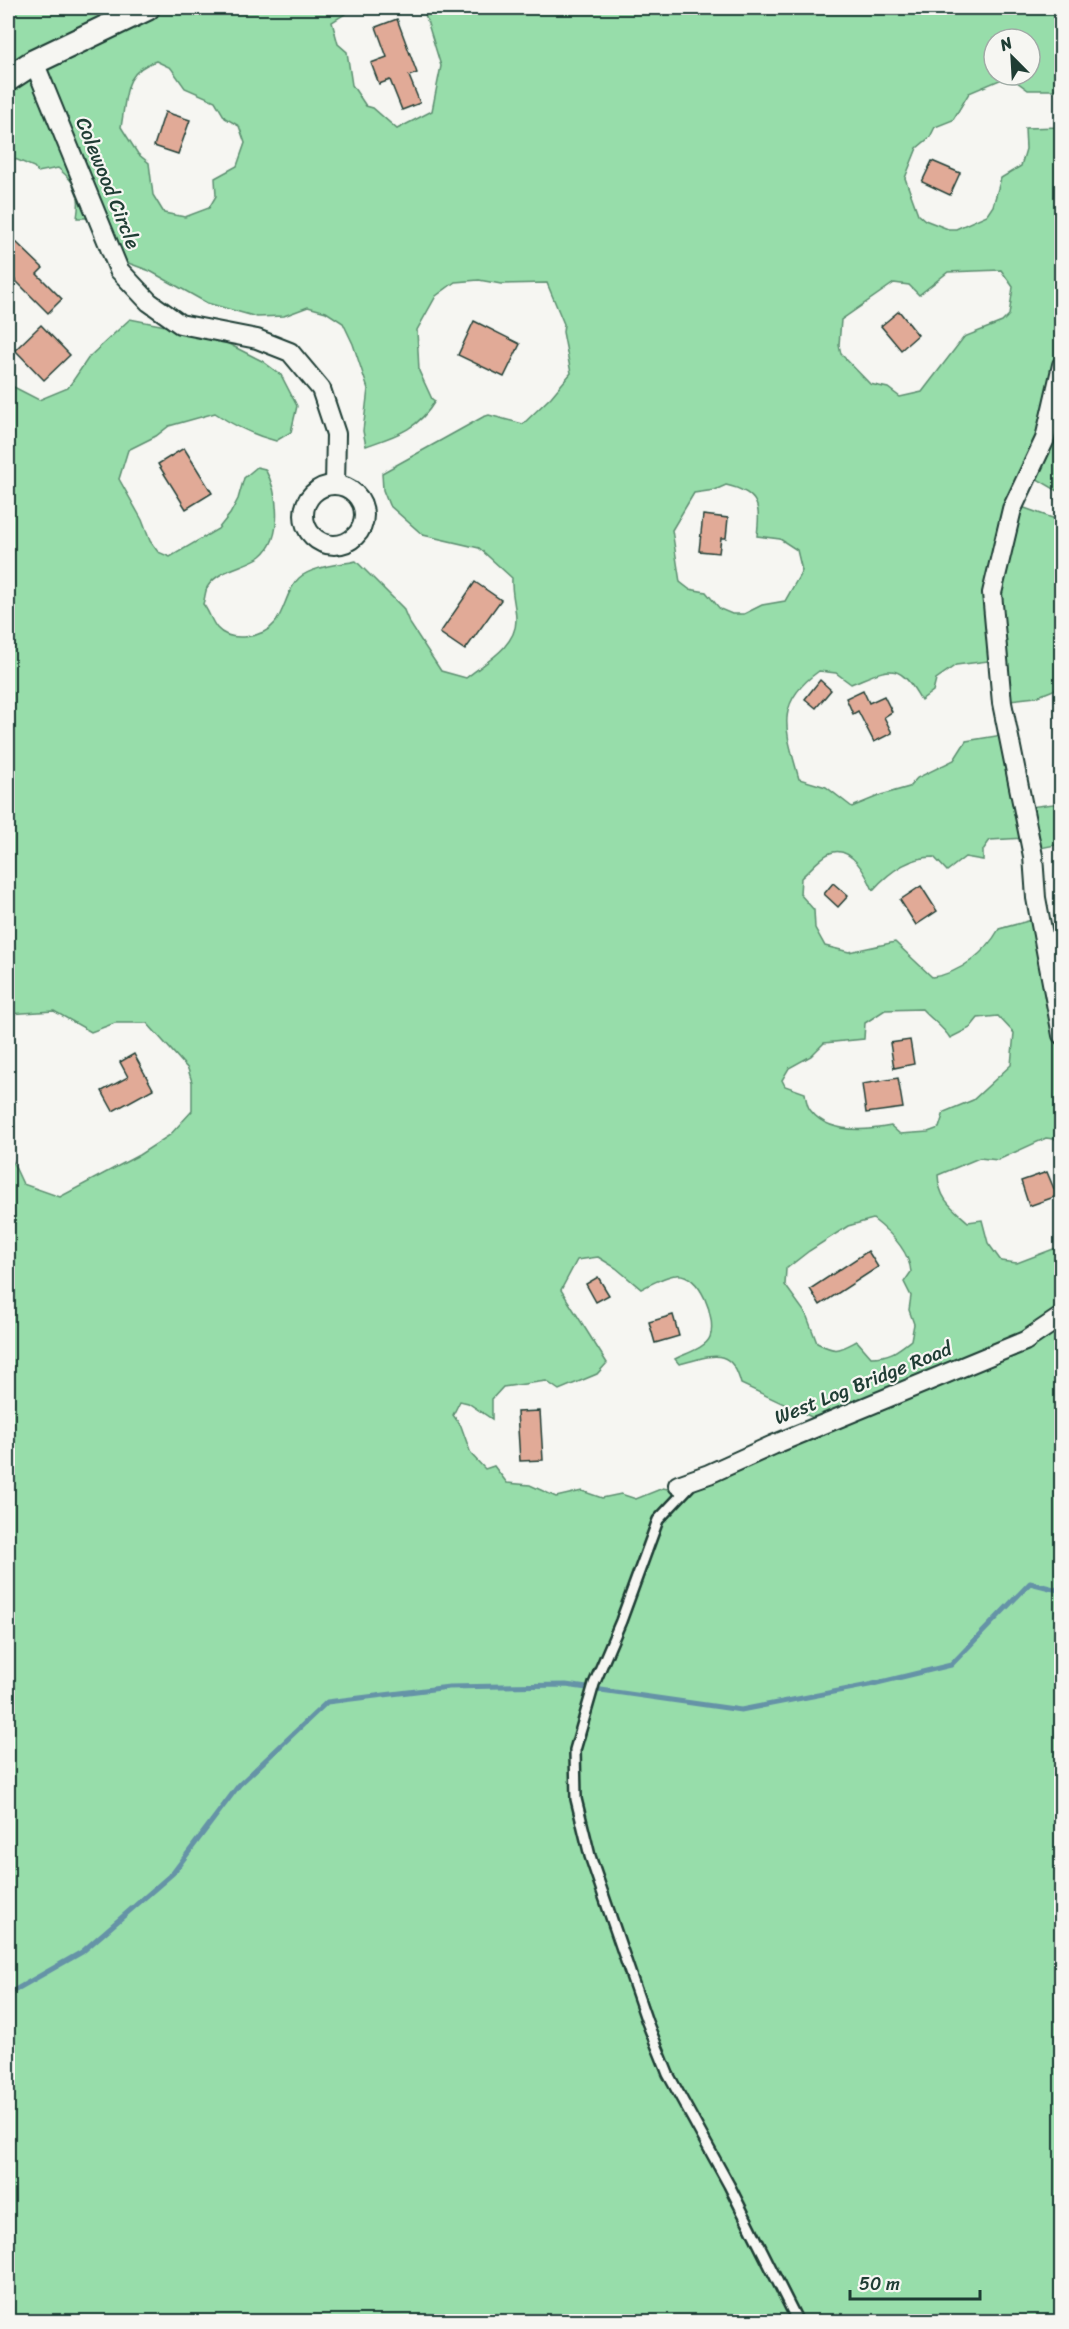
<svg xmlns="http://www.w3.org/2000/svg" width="1069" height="2329" font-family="Sriracha,sans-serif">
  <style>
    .green { fill: #97ddaa; stroke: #5b8d6f; stroke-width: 1.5; fill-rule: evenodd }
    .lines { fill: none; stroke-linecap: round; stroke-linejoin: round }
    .stream { stroke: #6593a7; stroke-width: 5 }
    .building { fill: #e1aa97; stroke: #1f3d34; stroke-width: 1.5 }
    .lane-casing { stroke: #1f3d34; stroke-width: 14 }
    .street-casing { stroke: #1f3d34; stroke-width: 22 }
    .secondary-casing { stroke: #1f3d34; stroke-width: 28 }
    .lane { stroke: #f6f6f2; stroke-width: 9 }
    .street { stroke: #f6f6f2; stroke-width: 18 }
    .secondary { stroke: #f6f6f2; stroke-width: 24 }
    .labels { text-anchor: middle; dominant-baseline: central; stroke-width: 4.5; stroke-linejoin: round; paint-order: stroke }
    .street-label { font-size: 20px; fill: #1f3d34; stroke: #f6f6f2 }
  </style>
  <rect width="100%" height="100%" fill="#f6f6f2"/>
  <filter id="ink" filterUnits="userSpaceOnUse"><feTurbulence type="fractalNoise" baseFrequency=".0167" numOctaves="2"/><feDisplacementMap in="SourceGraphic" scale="12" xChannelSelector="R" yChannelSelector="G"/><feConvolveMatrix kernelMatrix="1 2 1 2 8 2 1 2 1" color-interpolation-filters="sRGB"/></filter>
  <g filter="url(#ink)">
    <!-- green -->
    <path class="green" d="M 8,8 L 350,8 L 345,14 L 332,22 L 338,44 L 347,52 L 352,85 L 366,106 L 373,108 L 397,129 L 432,111 L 441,66 L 425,14 L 420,8 L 1061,8 L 1061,90 L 1028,90 L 1009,76 L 969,93 L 953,120 L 935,127 L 930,137 L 917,148 L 905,178 L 918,214 L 925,220 L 948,229 L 956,229 L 987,215 L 993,206 L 1001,178 L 1021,166 L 1026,149 L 1025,128 L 1061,127 L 1061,493 L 1034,477 L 1019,506 L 1061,521 L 1061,687 L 1036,697 L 1001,701 L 996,660 L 956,665 L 936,679 L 933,691 L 921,700 C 898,659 889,669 851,684 L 836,673 L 819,671 C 773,704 786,731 799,779 L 826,787 L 852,807 L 881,795 L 909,787 L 917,778 L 954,760 L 966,741 L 1008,734 L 1022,808 L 1061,803 L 1061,844 L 1030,850 L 1027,838 L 990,840 L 983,850 L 983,860 L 965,857 L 947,871 L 934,857 C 909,857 889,872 873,890 C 867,876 851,844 830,853 C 820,857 809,871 801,878 L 800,894 L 814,910 L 815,928 L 825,946 L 849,952 L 895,942 L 932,977 C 960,974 986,952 999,929 L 1039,918 L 1041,928 L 1061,923 L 1061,1140 L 1046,1138 L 998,1160 L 979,1158 L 938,1175 C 939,1199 951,1207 968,1222 L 982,1220 L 988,1243 L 1001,1261 L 1017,1263 L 1061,1246 L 1061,2321 L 8,2321 L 8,1152 L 23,1184 L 60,1197 L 139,1155 L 170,1135 L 192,1111 L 192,1082 L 188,1069 L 147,1023 L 115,1023 L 91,1032 L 54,1011 L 8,1014 L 8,384 L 39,400 L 68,388 L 89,357 L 130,319 L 211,335 L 262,361 L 281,375 L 297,406 L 291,432 L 276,441 C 253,435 234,426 215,413 L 169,426 L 156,436 L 128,450 L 119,479 L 142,520 L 150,541 L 158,552 L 170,557 L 218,529 L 230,514 L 238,499 L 244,478 L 257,467 L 265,469 C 278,491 284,537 261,556 C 246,567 219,569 208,586 C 205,590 205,599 203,604 C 209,611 211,621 217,628 C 230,643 263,638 275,623 C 285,610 287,589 299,578 C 313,566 338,565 356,561 L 403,608 L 409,622 L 441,671 L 466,678 C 484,663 516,647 516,620 C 516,606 511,593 512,578 L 479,548 L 423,535 L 389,505 L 383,490 L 382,473 L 483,417 L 489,415 L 523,424 L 551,397 L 571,373 L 563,332 L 564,324 L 547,283 L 501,284 L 479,280 L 455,282 L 436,296 L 417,330 L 419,371 L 432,399 L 435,401 C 418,430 395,436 366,446 L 363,431 L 368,389 L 353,344 L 343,323 L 326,312 L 308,307 L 284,316 L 257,317 L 207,303 L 150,271 L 117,259 L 93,222 L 86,218 L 77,218 C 81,193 78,185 58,168 L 38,172 L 34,167 L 8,156 ZM 994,39 L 1030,39 L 1030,75 L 994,75 ZM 156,61 L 171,68 L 185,88 L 215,101 L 225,118 L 239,126 L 245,143 L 237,166 L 215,178 L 216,196 L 209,208 L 185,217 L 164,213 L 153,195 L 149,163 L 138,154 L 121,127 C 127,96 122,72 156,61 ZM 1001,270 L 1013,287 L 1009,315 L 1002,322 L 964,337 L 922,392 L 900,397 L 888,388 L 870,384 L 841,354 L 839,345 L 841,320 L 894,283 L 909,285 L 919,295 L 948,272 ZM 726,485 C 761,493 760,507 757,536 L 780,539 L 797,550 L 802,571 L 785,601 L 762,605 L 744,614 L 732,614 L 720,609 L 706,592 L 689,589 L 680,582 L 672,530 L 694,493 L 715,490 ZM 922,1009 C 932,1020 943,1027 950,1038 L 970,1028 L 978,1018 L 998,1016 L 1014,1033 L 1011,1065 L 973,1100 L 944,1112 L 939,1128 L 928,1132 L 900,1134 L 891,1126 C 865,1131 829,1134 811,1111 C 807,1107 806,1099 805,1093 L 785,1086 L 782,1080 L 789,1068 L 811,1056 L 824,1043 L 864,1039 L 865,1023 L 885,1010 ZM 873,1219 C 890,1232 909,1250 911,1272 L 904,1282 L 911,1296 L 909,1310 L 914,1324 L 911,1340 C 897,1351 890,1357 871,1357 L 857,1341 C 838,1351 837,1353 817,1343 L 806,1314 L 785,1285 L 786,1269 L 809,1251 L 848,1226 ZM 598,1257 L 616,1268 L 641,1289 C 651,1284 665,1276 676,1275 C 700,1272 717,1319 710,1337 C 706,1348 684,1354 675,1359 L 679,1364 C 710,1357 731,1344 741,1384 L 818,1420 L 704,1475 L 668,1489 L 663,1488 L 636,1499 L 621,1494 L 602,1498 L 582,1491 L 556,1497 L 530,1485 L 507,1483 L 494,1466 L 485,1469 L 471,1454 L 461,1426 L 453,1415 L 460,1401 L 468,1403 L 492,1419 L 492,1399 L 503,1387 L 546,1381 L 559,1390 L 597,1374 L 607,1363 L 561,1290 L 577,1260 Z"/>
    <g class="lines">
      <!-- stream -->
      <path class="stream" d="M 8,1994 L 82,1952 L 173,1873 L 239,1785 L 327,1702 L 449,1687 L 566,1685 L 741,1710 L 869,1685 L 951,1665 L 1030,1583 L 1062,1591"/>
    </g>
    <!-- building -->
    <g class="building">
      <path d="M 397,19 L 417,73 L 409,76 L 420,103 L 402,110 L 390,80 L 379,84 L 371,63 L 387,57 L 376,27 Z"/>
      <path d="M 165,112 L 190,120 L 178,154 L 154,146 Z"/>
      <path d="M 932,161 L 960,173 L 950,195 L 922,182 Z"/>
      <path d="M 15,241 L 43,268 L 37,274 L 62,299 L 48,313 L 8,273 L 8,248 Z"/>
      <path d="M 899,311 L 918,335 L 901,350 L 881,326 Z"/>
      <path d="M 474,321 L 520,344 L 504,377 L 458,355 Z"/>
      <path d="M 41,325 L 70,355 L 44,380 L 15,350 Z"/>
      <path d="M 184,448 L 212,493 L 186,509 L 158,464 Z"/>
      <path d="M 703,515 L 728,518 L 726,538 L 721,538 L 719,553 L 699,551 Z"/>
      <path d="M 475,582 L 501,600 L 465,650 L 440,633 Z"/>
      <path d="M 820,680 L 831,690 L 816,708 L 805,699 Z"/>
      <path d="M 863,690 L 869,703 L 884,696 L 892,712 L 884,717 L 892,733 L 874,742 L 858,711 L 853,714 L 846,698 Z"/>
      <path d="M 833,883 L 848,896 L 838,907 L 824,894 Z"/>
      <path d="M 921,886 L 937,911 L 916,925 L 900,900 Z"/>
      <path d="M 910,1040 L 914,1064 L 894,1068 L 890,1043 Z"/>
      <path d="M 134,1054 L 153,1089 L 113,1111 L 102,1091 L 128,1077 L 120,1062 Z"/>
      <path d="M 898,1078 L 903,1108 L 866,1113 L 862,1084 Z"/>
      <path d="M 1047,1172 L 1057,1196 L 1029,1206 L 1021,1181 Z"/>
      <path d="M 868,1251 L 878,1267 L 820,1305 L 810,1289 Z"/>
      <path d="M 598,1277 L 609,1295 L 596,1302 L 586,1284 Z"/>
      <path d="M 673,1315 L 679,1336 L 655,1343 L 649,1322 Z"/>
      <path d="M 540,1411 L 543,1460 L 520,1461 L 517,1412 Z"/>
    </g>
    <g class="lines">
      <!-- lane casing -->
      <g class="lane-casing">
        <path id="lane" d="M 689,1487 L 658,1520 L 621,1621 L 594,1684 L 575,1750 L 576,1799 L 590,1856 L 647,2022 L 668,2074 L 729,2185 L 798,2322"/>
      </g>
      <!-- street casing -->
      <g class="street-casing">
        <g id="street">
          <path d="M 34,62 L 119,270 L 149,302 L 180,324 L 257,339 L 290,352 L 321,389 L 336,434 L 335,485"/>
          <path d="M 1062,365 L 1045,439 L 1012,509 L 992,593 L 1002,703 L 1033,856 L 1036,898 L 1062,1035"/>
          <circle cx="334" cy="515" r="30"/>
          <path d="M 678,1485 L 709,1474 L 773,1445 L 1025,1341 L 1062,1316"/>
        </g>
      </g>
      <!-- secondary casing -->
      <g class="secondary-casing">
        <path id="secondary" d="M 8,79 L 34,62 L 147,8"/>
      </g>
      <!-- lane -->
      <use href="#lane" class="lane"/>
      <!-- street -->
      <use href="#street" class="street"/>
      <!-- secondary -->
      <use href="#secondary" class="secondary"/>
    </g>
  </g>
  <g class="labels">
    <!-- street labels -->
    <g class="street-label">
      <text transform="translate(108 183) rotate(68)">Colewood Circle</text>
      <text transform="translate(863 1383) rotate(-22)">West Log Bridge Road</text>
    </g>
  </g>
  <!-- margin -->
  <rect width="1069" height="2329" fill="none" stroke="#f6f6f2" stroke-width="30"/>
  <rect x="15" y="15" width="1039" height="2299" fill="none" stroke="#1f3d34" stroke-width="2" filter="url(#ink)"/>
  <!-- north arrow -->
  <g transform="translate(1012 57) rotate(336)"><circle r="28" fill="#f6f6f2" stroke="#a0aca6" stroke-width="1.5"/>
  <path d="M0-4.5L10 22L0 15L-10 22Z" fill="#1f3d34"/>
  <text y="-9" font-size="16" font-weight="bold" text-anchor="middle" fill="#1f3d34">N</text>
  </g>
  <!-- scale -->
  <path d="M850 2290v9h130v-9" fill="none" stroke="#1f3d34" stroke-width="3"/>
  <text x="859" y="2290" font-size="18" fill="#1f3d34" stroke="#f6f6f2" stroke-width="4.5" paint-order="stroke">50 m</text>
</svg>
